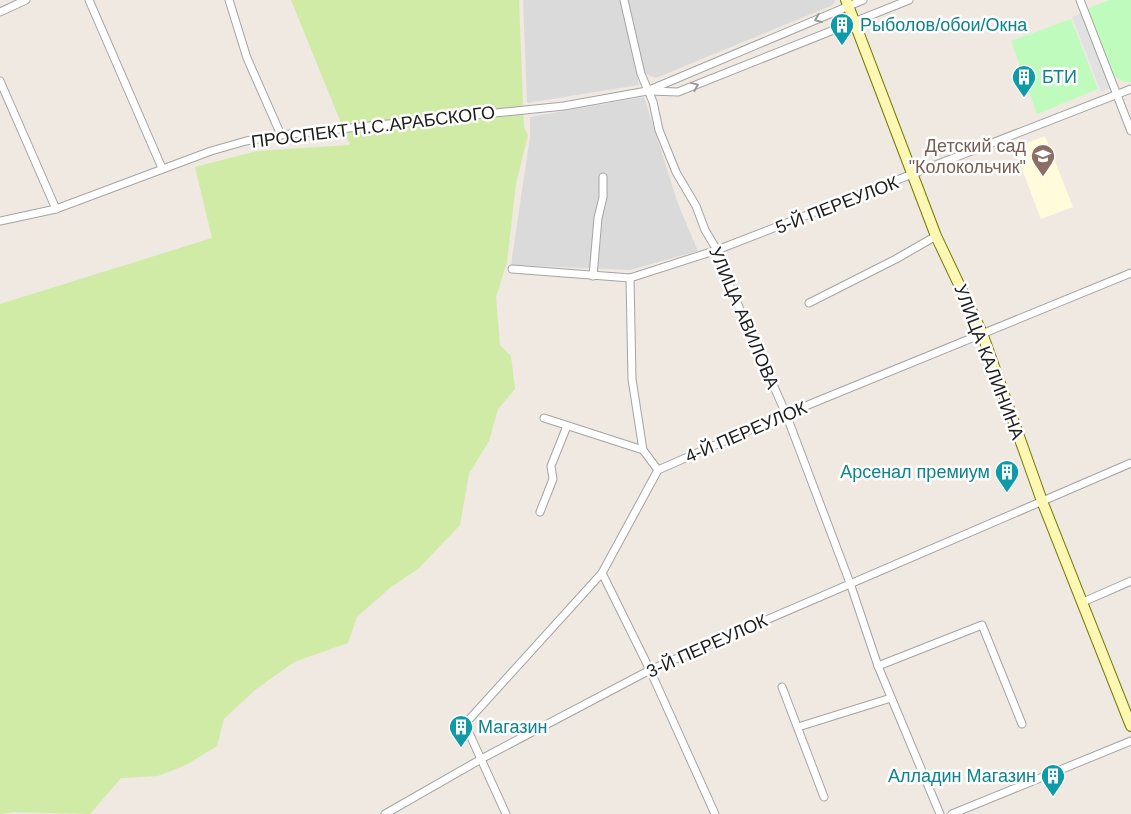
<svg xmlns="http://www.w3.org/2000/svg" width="1131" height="814" font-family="Arial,sans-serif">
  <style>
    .residential { fill: #dbdada }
    .education { fill: #fffbdb }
    .grass { fill: #cfeba6 }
    .park { fill: #befbbd }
    .parking { fill: #e1e1e1 }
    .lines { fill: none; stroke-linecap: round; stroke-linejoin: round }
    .street-casing { stroke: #a4a4a4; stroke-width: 9 }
    .secondary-casing { stroke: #777801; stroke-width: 12 }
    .street { stroke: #fff; stroke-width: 7 }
    .secondary { stroke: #fcf8b3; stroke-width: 10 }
    .oneway { stroke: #999 }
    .labels { text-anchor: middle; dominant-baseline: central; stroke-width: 5; stroke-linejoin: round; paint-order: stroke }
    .culture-label { font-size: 18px; fill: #0d838f; stroke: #fff; text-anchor: start }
    .street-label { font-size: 18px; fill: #1d1d1d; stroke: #fff }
    .education-label { font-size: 18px; fill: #785e54; stroke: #fff; text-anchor: end }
  </style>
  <rect width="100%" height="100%" fill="#efe9e2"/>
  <!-- residential -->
  <g class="residential">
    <path d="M 523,0 L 620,0 L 639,85 L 527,103 Z"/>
    <path d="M 628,0 L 835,0 L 833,5 L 656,78 L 644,73 Z"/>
    <path d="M 644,97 L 678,204 L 698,251 L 630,270 L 511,265 L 530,136 L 530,117 Z"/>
  </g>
  <!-- education -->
  <path class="education" d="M 1045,136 L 1073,207 L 1041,219 L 1014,148 Z"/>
  <!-- grass -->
  <path class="grass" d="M 291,0 L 519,0 L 524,127 L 528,135 L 516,184 L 507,262 L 496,297 L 500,345 L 511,356 L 515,389 L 498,409 L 489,441 L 469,474 L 460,525 L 419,568 L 391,587 L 357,617 L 348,643 L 294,662 L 255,690 L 224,719 L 217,746 L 186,765 L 158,776 L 121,778 L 90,814 L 13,812 L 0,814 L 0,304 L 212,238 L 195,167 L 257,151 L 350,145 Z"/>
  <!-- park -->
  <g class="park">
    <path d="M 1109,0 L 1131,0 L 1131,82 L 1124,82 L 1113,75 L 1087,9 Z"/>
    <path d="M 1071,19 L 1098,89 L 1037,114 L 1011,41 Z"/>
  </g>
  <!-- parking -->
  <path class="parking" d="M 1082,13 L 1111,88 L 1101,92 L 1072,17 Z"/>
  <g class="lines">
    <!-- street casing -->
    <g class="street-casing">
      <g id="street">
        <path d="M 89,0 L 162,168"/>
        <path d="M 229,0 L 247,58 L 281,135"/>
        <path d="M 624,0 L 641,74 L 653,102 L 659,130 L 676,172 L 696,206 L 705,230 L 717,250 L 720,264 L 786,414 L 850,583 L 878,666 L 940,814"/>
        <path d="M 1080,0 L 1131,131"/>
        <path d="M 0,12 L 26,0"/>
        <path d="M 0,81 L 56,209"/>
        <path d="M 650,91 L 678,92 L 909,0"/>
        <path d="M 0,221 L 56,209 L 211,151 L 246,141 L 281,135 L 564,106 L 647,91 L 863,0"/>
        <path d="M 512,269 L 630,278 L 717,250 L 1131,89"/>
        <path d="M 593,276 L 598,218 L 603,197 L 603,177"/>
        <path d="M 630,278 L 632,379 L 643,450"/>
        <path d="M 809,303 L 896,259 L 936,236"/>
        <path d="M 544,418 L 643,450 L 658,470"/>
        <path d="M 540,512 L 553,479 L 551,466 L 567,426"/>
        <path d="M 602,573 L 650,670 L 715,814"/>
        <path d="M 1083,602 L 1131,581"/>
        <path d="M 878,666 L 982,625 L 1022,724"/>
        <path d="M 782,687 L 824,797"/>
        <path d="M 798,727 L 891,698"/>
        <path d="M 385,814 L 483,758 L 650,670 L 1131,463"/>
        <path d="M 506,814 L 465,724 L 602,573 L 658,470 L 786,414 L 1131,273"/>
        <path d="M 952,814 L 1131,741"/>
      </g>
    </g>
    <!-- secondary casing -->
    <g class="secondary-casing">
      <path id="secondary" d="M 846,0 L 936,236 L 982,333 L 1042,501 L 1131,726"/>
    </g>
    <!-- street -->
    <use href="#street" class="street"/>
    <!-- secondary -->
    <use href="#secondary" class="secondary"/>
  </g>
  <!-- one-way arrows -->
  <defs><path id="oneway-chevron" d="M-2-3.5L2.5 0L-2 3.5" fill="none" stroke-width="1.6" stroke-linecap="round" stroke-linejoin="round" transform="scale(1.25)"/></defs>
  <g class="oneway">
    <use href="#oneway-chevron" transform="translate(818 19) rotate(157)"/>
    <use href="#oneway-chevron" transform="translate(695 86) rotate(-22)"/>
  </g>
  <!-- icons -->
  <defs>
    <g id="building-pin" transform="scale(1.25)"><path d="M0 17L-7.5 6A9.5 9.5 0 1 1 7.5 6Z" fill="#0f9aa8" stroke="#fff"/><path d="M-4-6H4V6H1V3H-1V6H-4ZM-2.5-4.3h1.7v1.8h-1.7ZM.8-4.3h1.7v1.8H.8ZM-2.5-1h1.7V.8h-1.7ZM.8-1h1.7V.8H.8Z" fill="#fff"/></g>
    <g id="school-pin" transform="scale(1.25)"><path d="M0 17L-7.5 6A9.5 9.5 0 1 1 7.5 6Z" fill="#8d6e63" stroke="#fff"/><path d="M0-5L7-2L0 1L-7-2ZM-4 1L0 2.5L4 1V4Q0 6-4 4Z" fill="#fff"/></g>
  </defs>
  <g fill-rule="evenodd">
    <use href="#building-pin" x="842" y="25"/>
    <use href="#building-pin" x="1024" y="77"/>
    <use href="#school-pin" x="1043" y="156"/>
    <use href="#building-pin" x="1007" y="472"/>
    <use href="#building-pin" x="461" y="727"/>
    <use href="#building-pin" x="1053" y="776"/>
  </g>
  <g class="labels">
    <!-- culture labels -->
    <g class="culture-label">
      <text x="860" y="25">Рыболов/обои/Окна</text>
      <text x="1042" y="77">БТИ</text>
      <text x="990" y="472" text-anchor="end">Арсенал премиум</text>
      <text x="478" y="727">Магазин</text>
      <text x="1036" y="776" text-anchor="end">Алладин Магазин</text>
    </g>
    <!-- street labels -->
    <g class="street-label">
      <text transform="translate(373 127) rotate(-7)">ПРОСПЕКТ Н.С.АРАБСКОГО</text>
      <text transform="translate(837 205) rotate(-21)">5-Й ПЕРЕУЛОК</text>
      <text transform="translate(744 318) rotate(67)">УЛИЦА АВИЛОВА</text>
      <text transform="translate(989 362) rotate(69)">УЛИЦА КАЛИНИНА</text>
      <text transform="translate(746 432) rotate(-23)">4-Й ПЕРЕУЛОК</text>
      <text transform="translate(707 646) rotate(-24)">3-Й ПЕРЕУЛОК</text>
    </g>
    <!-- education labels -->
    <g class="education-label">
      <text x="1026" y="146">Детский сад<tspan x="1026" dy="21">"Колокольчик"</tspan></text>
    </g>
  </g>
</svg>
